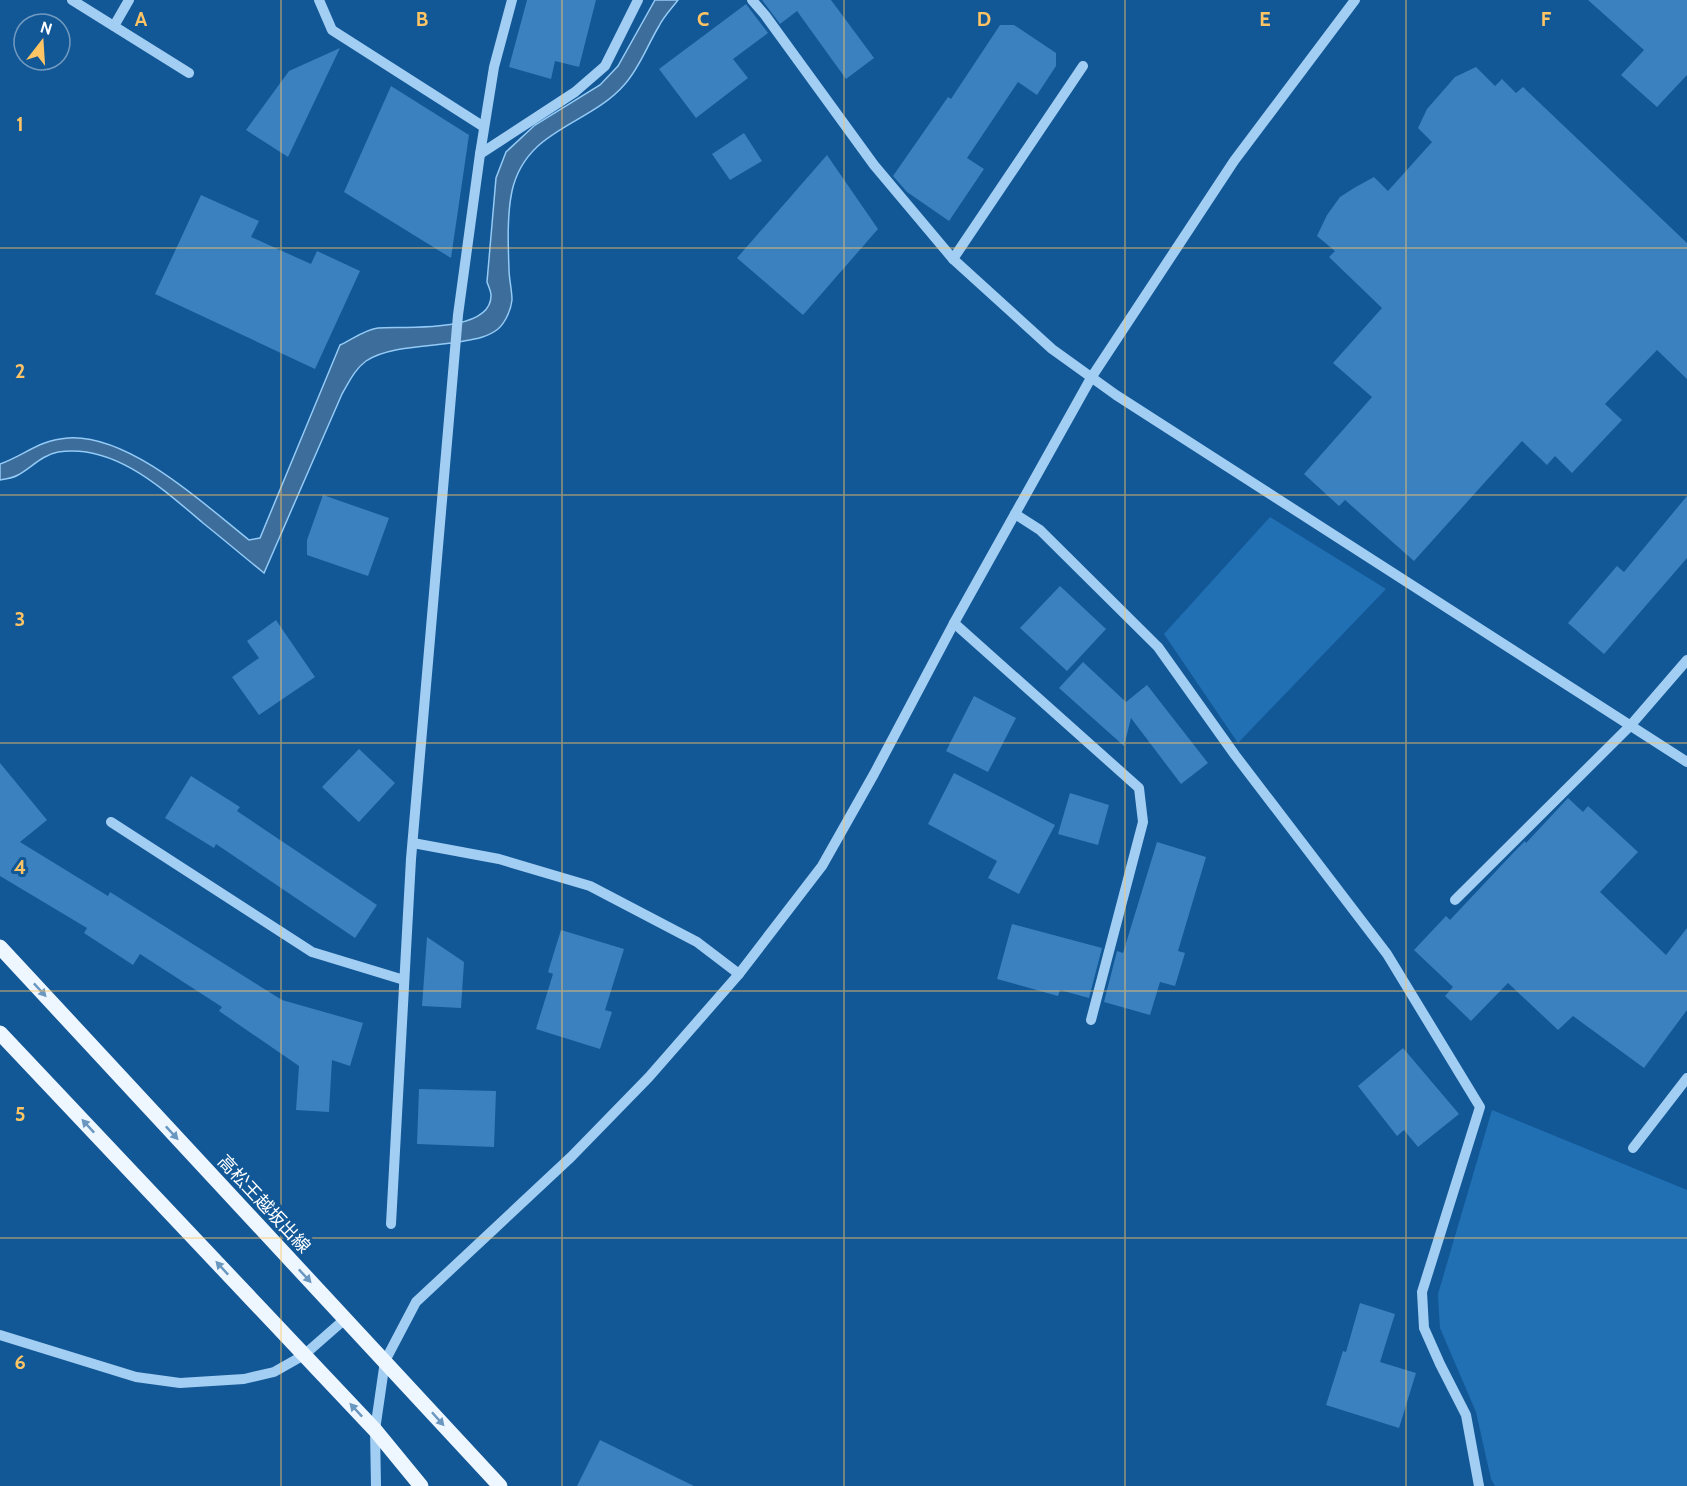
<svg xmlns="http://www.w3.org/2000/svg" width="1687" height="1486" font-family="Cabin,'Noto Sans JP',sans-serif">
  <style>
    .green { fill: #2170b4 }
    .water { fill: #3c6d9b; stroke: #94caf6; stroke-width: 1.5 }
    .building { fill: #3b80bf }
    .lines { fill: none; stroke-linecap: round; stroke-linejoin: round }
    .minor { stroke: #a2cef3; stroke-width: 10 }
    .major { stroke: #eef6ff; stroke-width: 15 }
    .oneway { fill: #6a97c0 }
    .grid { fill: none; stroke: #ffc564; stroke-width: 1.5; stroke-opacity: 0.55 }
    .labels { text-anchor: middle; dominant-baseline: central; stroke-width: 6; stroke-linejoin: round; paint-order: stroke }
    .street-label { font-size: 18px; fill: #fff; stroke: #125796 }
    .grid-label { font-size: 20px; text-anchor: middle; font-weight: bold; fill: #ffc564; stroke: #125796; stroke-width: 6; stroke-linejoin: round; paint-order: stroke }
  </style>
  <rect width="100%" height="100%" fill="#125796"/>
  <!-- green -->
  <g class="green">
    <path d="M 1270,517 L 1386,589 L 1238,743 L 1164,634 Z"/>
    <path d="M 1492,1110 L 1687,1190 L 1687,1486 L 1495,1486 L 1491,1479 L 1476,1412 L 1440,1328 L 1438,1294 Z"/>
  </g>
  <!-- water -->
  <path class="water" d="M 655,0 L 678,0 C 672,8 664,16 659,26 C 647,46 640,67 625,84 C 589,126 526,128 512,191 C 507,215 508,244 509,269 C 509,279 512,290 512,300 C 511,310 505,323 498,329 C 488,337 476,339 464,341 C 436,347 389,345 366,361 C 355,369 349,382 342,394 L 264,573 C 243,556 223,539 203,523 C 163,489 114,443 58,452 C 42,455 31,468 18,475 C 13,478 6,479 0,480 L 0,464 C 25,455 39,440 68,438 C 129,434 204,504 249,540 L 260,538 L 340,345 C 351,340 366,329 378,328 C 402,326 492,334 491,295 C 491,291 488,285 487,282 L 496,178 L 506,152 L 535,125 L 600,85 L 618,66 Z"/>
  <!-- building -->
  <g class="building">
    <path d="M 527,0 L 596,0 L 579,67 L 555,61 L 551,79 L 509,67 Z"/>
    <path d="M 762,0 L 831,0 L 874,58 L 846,79 L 797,11 L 780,24 Z"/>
    <path d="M 1588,0 L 1687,0 L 1687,75 L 1657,107 L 1621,75 L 1644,50 Z"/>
    <path d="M 746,4 L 768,33 L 733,59 L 748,78 L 696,118 L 659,69 Z"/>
    <path d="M 1000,25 L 1014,25 L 1056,53 L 1056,66 L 1037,95 L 1018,82 L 967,158 L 984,169 L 949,221 L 907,192 L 893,176 L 948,97 L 951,99 Z"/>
    <path d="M 340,48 L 288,157 L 246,130 L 289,71 Z"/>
    <path d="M 1476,67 L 1495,86 L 1502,79 L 1516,93 L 1523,87 L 1687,243 L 1687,379 L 1657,350 L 1605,404 L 1622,420 L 1572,473 L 1555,456 L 1547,465 L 1522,441 L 1414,561 L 1345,500 L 1339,506 L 1304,474 L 1372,397 L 1333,363 L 1382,308 L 1329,257 L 1335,251 L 1317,236 L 1327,215 L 1340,197 L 1354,188 L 1374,177 L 1388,191 L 1432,142 L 1418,128 L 1427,109 L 1455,77 Z"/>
    <path d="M 391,86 L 469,135 L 451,258 L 344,192 Z"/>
    <path d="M 744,133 L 762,161 L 730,180 L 712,154 Z"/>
    <path d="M 827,155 L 878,229 L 803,315 L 737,258 Z"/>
    <path d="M 201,195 L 259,221 L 251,237 L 311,264 L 317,251 L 360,271 L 315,369 L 155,294 Z"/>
    <path d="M 323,495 L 389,518 L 368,576 L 307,555 L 307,540 Z"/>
    <path d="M 1687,496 L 1687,558 L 1604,654 L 1568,623 L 1617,566 L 1624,572 Z"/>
    <path d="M 1060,586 L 1106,629 L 1067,671 L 1020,628 Z"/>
    <path d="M 276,620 L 315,677 L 259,715 L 232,677 L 259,658 L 247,641 Z"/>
    <path d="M 1083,662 L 1126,702 L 1147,685 L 1208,763 L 1181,784 L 1131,718 L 1124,746 L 1059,688 Z"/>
    <path d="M 974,696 L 1016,718 L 988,772 L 946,751 Z"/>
    <path d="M 359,749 L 395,783 L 359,822 L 322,787 Z"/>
    <path d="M 0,763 L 47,820 L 20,842 L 108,896 L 110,892 L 282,1000 L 363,1023 L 350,1066 L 332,1060 L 329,1112 L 296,1110 L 299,1066 L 219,1011 L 222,1007 L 140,954 L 133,965 L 84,933 L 87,928 L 0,876 Z"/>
    <path d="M 954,773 L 1055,825 L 1019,894 L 988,878 L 997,861 L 928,824 Z"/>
    <path d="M 191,776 L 240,807 L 237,811 L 377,905 L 355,938 L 216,844 L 214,848 L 165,818 Z"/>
    <path d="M 1070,793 L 1109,805 L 1098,845 L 1058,834 Z"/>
    <path d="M 1568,798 L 1583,812 L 1588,806 L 1638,852 L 1600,892 L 1666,955 L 1687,928 L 1687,1010 L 1644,1068 L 1573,1016 L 1558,1030 L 1508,983 L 1471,1021 L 1445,996 L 1453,987 L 1414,950 L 1446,916 L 1450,920 L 1514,852 L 1525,841 L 1526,843 Z"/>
    <path d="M 1157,842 L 1206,857 L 1178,951 L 1185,953 L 1175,986 L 1160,982 L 1150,1015 L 1104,1002 L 1117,951 L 1123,953 Z"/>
    <path d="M 1012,924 L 1102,948 L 1089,998 L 1060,990 L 1058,996 L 997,979 Z"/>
    <path d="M 561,930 L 624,949 L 605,1010 L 612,1012 L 600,1049 L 536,1029 L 553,974 L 548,972 Z"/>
    <path d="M 427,937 L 464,962 L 461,1008 L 422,1006 Z"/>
    <path d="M 1403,1048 L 1459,1114 L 1418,1147 L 1404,1130 L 1397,1136 L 1358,1086 Z"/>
    <path d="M 419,1089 L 496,1091 L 494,1147 L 417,1144 Z"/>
    <path d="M 1360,1303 L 1395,1314 L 1380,1362 L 1416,1373 L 1399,1428 L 1326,1405 L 1343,1351 L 1346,1352 Z"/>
    <path d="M 600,1440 L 694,1486 L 577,1486 Z"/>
  </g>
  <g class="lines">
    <!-- minor -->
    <g class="minor">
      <path d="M 72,0 L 189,73"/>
      <path d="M 319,0 L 332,30 L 484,127"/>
      <path d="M 752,0 L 765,15 L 874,165 L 953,259 L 1052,349 L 1116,395 L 1687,762"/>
      <path d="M 114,26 L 129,0"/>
      <path d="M 480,154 L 575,92 L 605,66 L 638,0"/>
      <path d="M 953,259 L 1083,66"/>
      <path d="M 1015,514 L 1040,530 L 1158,647 L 1235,755 L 1387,954 L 1480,1107 L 1422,1292 L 1424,1328 L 1440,1364 L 1466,1415 L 1479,1486"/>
      <path d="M 954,623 L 1139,788 L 1143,822 L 1091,1020"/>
      <path d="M 111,822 L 312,952 L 404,980"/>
      <path d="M 413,843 L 499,859 L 590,886 L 697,942 L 739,974"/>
      <path d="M 1455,900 L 1630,726 L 1687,660"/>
      <path d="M 1633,1148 L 1687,1078"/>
      <path d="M 391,1224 L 411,859 L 458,315 L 480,154 L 494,67 L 512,0"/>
      <path d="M 0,1335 L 136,1377 L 180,1383 L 244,1379 L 274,1372 L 304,1355 L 345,1319"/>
      <path d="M 376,1486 L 375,1430 L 385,1361 L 416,1302 L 571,1157 L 649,1077 L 739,974 L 822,866 L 874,774 L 954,623 L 1091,378 L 1234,161 L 1355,0"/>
    </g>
    <!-- major -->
    <g class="major">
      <path d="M 0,947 L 500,1486"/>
      <path d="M 0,1033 L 375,1430 L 421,1486"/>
    </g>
  </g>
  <!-- one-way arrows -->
  <defs><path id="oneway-solid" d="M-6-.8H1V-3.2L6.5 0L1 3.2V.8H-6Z" transform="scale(1.5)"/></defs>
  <g class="oneway">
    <use href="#oneway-solid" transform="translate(40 990) rotate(47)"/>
    <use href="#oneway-solid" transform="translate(88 1126) rotate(-133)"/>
    <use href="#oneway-solid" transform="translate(172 1133) rotate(47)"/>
    <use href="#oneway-solid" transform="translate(222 1268) rotate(-133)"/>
    <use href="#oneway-solid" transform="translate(305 1276) rotate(47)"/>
    <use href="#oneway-solid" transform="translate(356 1410) rotate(-133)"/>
    <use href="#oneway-solid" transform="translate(438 1419) rotate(48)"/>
  </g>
  <!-- grid -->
  <path class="grid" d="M 281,0 L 281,1486M 562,0 L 562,1486M 844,0 L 844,1486M 1125,0 L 1125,1486M 1406,0 L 1406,1486M 0,248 L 1687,248M 0,495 L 1687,495M 0,743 L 1687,743M 0,991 L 1687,991M 0,1238 L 1687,1238"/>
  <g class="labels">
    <!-- street labels -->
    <g class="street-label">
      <text transform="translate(264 1204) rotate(47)">高松王越坂出線</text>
    </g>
  </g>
  <g class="grid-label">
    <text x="141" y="26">A</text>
    <text x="422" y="26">B</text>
    <text x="703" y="26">C</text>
    <text x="984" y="26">D</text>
    <text x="1265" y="26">E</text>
    <text x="1546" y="26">F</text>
    <text x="20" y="131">1</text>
    <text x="20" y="378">2</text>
    <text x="20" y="626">3</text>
    <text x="20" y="874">4</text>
    <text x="20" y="1121">5</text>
    <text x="20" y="1369">6</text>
  </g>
  <!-- north arrow -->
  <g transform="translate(42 42) rotate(17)"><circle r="28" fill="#125796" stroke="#719ac0" stroke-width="1.5"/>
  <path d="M0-4.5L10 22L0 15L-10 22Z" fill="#ffc564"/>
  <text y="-9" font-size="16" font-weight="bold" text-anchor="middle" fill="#ffffff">N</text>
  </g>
</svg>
